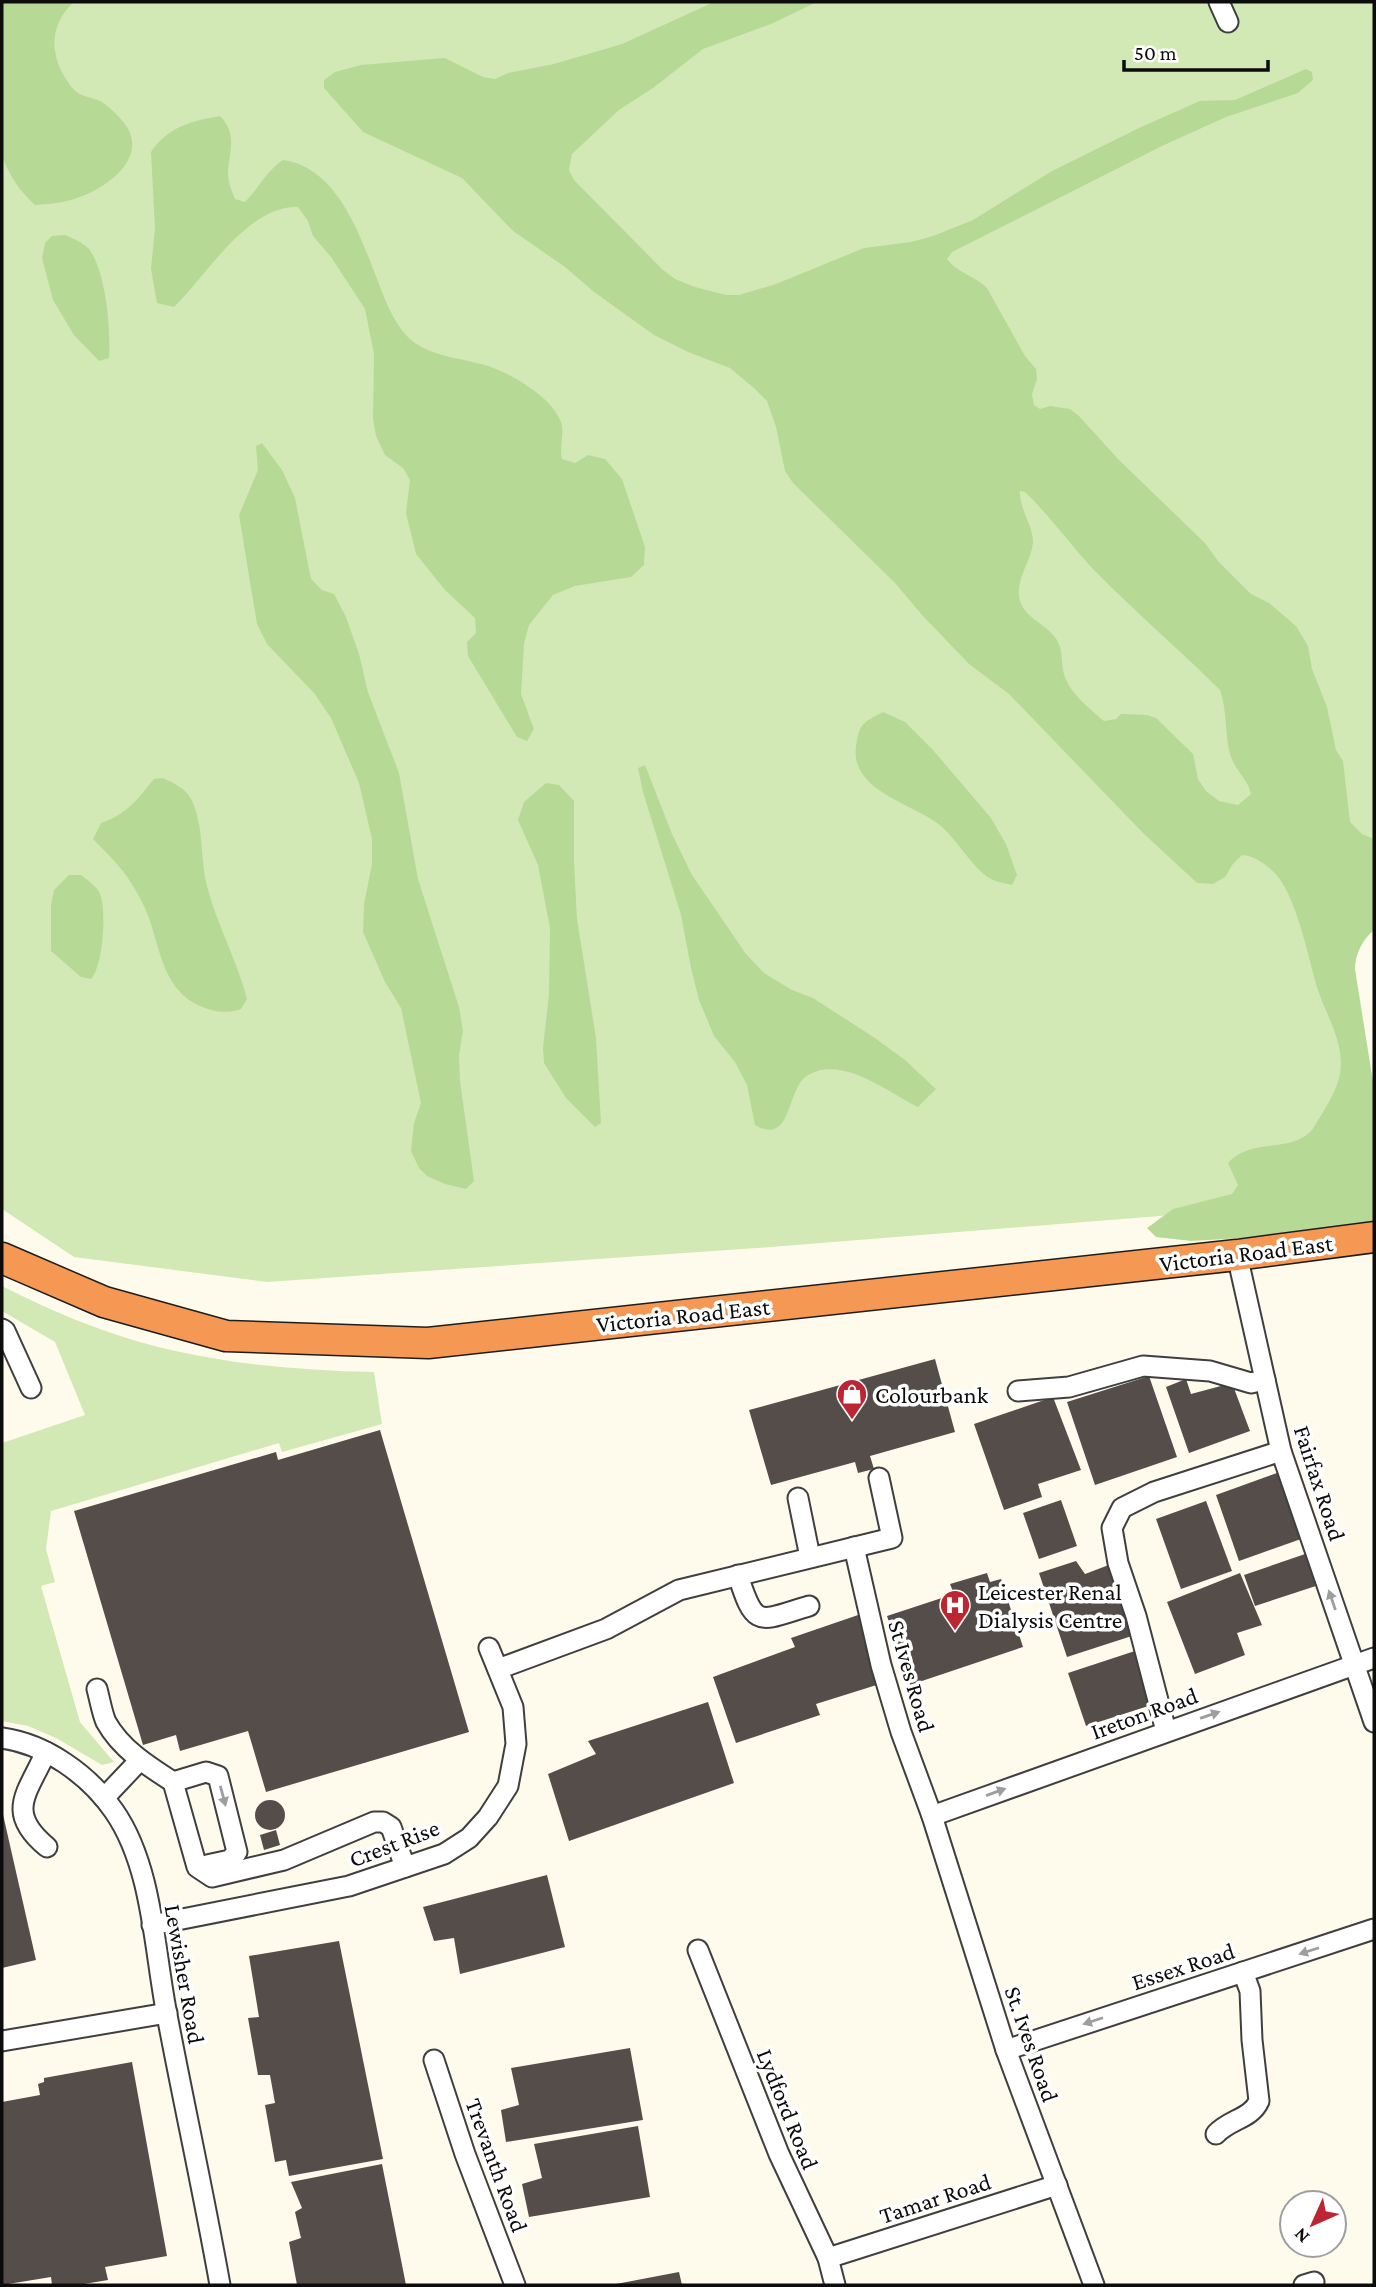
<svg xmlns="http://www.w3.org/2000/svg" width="1376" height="2287" font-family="'Crimson Pro',serif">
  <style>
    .green { fill: #d2e9b6 }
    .forest { fill: #b6da95; fill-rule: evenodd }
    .building { fill: #554d49 }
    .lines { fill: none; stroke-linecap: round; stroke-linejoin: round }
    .minor-casing { stroke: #3f3f3f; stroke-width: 23 }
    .highway-casing { stroke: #1d1d1d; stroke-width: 33 }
    .minor { stroke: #fff; stroke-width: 19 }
    .highway { stroke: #f49854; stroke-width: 30 }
    .oneway { fill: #9e9e9e }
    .labels { text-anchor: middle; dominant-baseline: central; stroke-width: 7; stroke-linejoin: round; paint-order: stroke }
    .street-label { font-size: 24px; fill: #0c0c0c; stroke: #fff }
    .poi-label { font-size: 24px; fill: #0c0c0c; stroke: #fff; text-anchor: start }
  </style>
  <rect width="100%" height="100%" fill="#fffbec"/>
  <!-- green -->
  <g class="green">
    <path d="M 2,2 L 1374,2 L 1374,918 L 1330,925 L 1374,1088 L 1374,1199 L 771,1247 L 267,1282 L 74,1257 L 2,1209 Z"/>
    <path d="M 2,1286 C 34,1302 66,1317 100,1329 C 187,1361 282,1370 374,1372 L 382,1424 L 282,1452 L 279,1443 L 51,1511 L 46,1549 L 55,1582 L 41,1586 L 80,1722 L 114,1762 L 102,1765 L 56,1738 L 28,1726 L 2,1721 L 2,1443 L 85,1415 L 55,1342 L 2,1311 Z"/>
  </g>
  <!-- forest -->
  <g class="forest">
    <path d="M 2,2 L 74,2 C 52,22 49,48 63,74 C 67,81 72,90 80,94 C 86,97 93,98 100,101 C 108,105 122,119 127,127 C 147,160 105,189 77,198 C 63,203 49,204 35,205 C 19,190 9,176 2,155 Z"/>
    <path d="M 714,2 L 817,2 L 771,24 L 703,49 L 653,88 L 619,110 L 572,154 L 569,170 L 574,180 L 663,270 L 675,279 L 695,287 L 726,295 L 739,295 L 776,284 L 864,248 L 911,242 L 933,236 L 973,220 L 1052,171 L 1141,127 L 1200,101 L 1235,100 L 1306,69 L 1312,72 L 1313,80 L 1298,93 L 1226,117 L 1162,146 L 952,252 L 947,259 C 956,272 975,276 987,288 L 1025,356 L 1036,369 L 1037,379 L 1032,394 L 1034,405 L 1040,409 L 1050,406 L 1070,409 L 1079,416 L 1119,460 L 1205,543 L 1218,561 L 1251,594 L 1269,603 L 1296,626 L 1308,646 L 1312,669 L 1327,707 L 1336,750 L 1343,761 L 1350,822 L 1362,834 L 1374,839 L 1374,930 C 1363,939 1355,954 1355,969 L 1374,1088 L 1374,1221 L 1259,1237 L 1191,1241 L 1156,1237 L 1147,1228 L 1173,1209 L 1232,1194 L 1238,1185 L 1228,1163 C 1252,1136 1295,1155 1314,1127 C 1323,1112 1337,1091 1340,1074 C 1345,1042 1326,1016 1317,987 C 1308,956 1299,909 1281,881 C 1273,869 1257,856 1242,855 L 1233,864 L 1225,877 L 1213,884 L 1197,883 L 1143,833 L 1009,694 L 969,664 L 922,615 L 895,583 L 793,483 L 785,471 L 776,427 L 767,401 L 755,389 L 730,368 L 688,352 L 654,335 L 594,292 L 565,267 L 513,231 L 462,178 L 363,132 L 324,88 L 324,80 L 335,72 L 361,65 L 445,58 L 483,77 L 495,79 L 508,73 L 554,64 L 622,44 ZM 1020,491 L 1025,492 C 1051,517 1071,546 1096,572 C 1136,613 1180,650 1220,690 C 1227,711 1225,730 1229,750 C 1233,770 1248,778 1251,794 L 1238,805 L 1219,801 L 1206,791 L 1198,779 L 1193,754 L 1156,718 L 1147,715 L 1121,714 L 1116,719 L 1104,721 C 1091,710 1071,694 1065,677 C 1060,664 1064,652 1057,640 C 1047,624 1026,619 1020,601 C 1014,581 1031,562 1033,543 C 1034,527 1019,509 1020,491 Z"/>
    <path d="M 220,116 C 237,133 230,150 228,171 C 228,181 231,190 235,199 L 245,202 C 259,188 266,171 283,160 C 337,167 360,235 377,279 C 386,302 395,328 415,343 C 434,356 459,358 481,364 C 506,370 552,396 561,422 C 565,433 559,447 562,459 L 575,463 L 588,455 L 605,459 L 622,479 L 645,547 L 644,565 L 631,577 L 575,586 L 553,595 L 529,625 L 524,644 L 521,694 L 534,729 L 527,741 L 517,737 L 468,656 L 467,642 L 476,633 L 475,618 L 445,590 L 416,554 L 406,513 L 410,480 L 403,468 L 385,455 L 376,436 L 373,419 L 374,354 L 365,309 L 331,257 L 313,236 L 308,221 L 298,207 C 248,205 206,276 174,307 L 157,303 L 151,269 L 155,228 L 151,152 C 168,127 191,121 220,116 Z"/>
    <path d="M 65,235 C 74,239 82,242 89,249 C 106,271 111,331 109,358 L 99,361 L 74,335 L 53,300 L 42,258 L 45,243 L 52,236 Z"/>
    <path d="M 262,443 L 282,470 L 295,498 L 311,579 L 322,590 L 334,594 L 346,617 L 359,654 L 368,692 L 399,773 L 418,879 L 459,1007 L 463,1031 L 459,1055 L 460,1081 L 474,1181 L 466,1189 L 445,1184 L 427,1176 L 419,1168 L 411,1151 L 414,1123 L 421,1103 L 401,1008 L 385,982 L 363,932 L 364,904 L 372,864 L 372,839 L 359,783 L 331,718 L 314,693 L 267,644 L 257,624 L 239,515 L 258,470 L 256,446 Z"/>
    <path d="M 883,712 L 905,722 L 933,750 L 991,818 L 1006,844 L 1017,875 L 1012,885 C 1005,883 996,882 991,879 C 973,869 958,841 942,827 C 916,804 850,792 856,747 C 859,724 862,723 883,712 Z"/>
    <path d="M 645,765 L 672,834 L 692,875 L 746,954 L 764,973 L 792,990 L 813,998 L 875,1038 L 905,1060 L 936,1089 L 918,1107 C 887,1092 843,1055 808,1075 C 786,1087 793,1147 755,1125 L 747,1085 L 735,1062 L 714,1036 L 699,1000 L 691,968 L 681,915 L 643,792 L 638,768 Z"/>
    <path d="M 163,778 C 175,784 186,788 192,801 C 204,826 200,859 207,886 C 217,925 237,960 247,999 L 241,1009 C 226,1014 214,1012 200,1006 C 157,986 161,938 142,902 C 128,874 115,861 93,839 L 101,823 C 127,814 137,800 154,779 Z"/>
    <path d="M 546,783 L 559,785 L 574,801 L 574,862 L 577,919 L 596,1038 L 601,1123 L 595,1127 L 566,1098 L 544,1063 L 543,1048 L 549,994 L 550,928 L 538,865 L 518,820 L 524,802 Z"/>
    <path d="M 69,875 L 81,875 C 87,880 98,887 100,894 C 107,911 103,967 91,979 L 81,977 L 51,951 L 51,905 L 54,890 Z"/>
  </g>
  <!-- building -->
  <g class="building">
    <path d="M 935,1359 L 955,1432 L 870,1456 L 874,1469 L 858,1473 L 855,1462 L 771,1485 L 749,1410 Z"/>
    <path d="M 1149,1376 L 1177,1457 L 1095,1485 L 1067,1402 Z"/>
    <path d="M 1186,1379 L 1191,1394 L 1232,1383 L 1250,1431 L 1189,1453 L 1166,1387 Z"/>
    <path d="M 1053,1397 L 1081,1470 L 1038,1484 L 1042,1497 L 1004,1510 L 974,1424 Z"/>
    <path d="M 380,1430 L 469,1732 L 266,1792 L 248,1731 L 180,1751 L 176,1735 L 143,1745 L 74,1511 L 276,1452 L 278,1460 Z"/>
    <path d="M 1277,1473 L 1301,1539 L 1239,1561 L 1216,1495 Z"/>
    <path d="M 1061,1500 L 1077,1546 L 1039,1559 L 1023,1513 Z"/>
    <path d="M 1206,1501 L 1232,1571 L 1181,1589 L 1156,1519 Z"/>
    <path d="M 1311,1552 L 1322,1584 L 1255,1606 L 1244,1575 Z"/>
    <path d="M 1076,1561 L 1085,1574 L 1114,1563 L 1141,1633 L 1067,1657 L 1039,1573 Z"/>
    <path d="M 987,1573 L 990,1582 L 1001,1579 L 1023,1647 L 910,1685 L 887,1616 L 954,1594 L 950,1584 Z"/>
    <path d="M 1240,1573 L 1262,1625 L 1237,1633 L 1245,1655 L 1195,1674 L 1167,1602 Z"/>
    <path d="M 861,1614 L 883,1683 L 816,1704 L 820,1715 L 736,1743 L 713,1677 L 795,1647 L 791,1638 Z"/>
    <path d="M 1144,1648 L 1161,1702 L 1086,1726 L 1068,1673 Z"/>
    <path d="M 708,1702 L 734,1783 L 569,1841 L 548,1774 L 596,1754 L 588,1741 Z"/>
    <circle cx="270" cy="1815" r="15"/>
    <path d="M 2,1810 L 36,1960 L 2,1968 Z"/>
    <path d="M 276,1830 L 280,1845 L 264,1850 L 260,1835 Z"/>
    <path d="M 547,1875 L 565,1947 L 460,1974 L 454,1938 L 434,1941 L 423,1907 Z"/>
    <path d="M 339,1941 L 383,2159 L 289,2176 L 286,2160 L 275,2162 L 265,2105 L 275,2103 L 270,2075 L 258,2075 L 248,2018 L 259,2017 L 249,1956 Z"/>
    <path d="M 630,2048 L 643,2120 L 506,2142 L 501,2110 L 519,2105 L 511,2068 Z"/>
    <path d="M 132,2062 L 167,2256 L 105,2267 L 108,2280 L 78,2285 L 52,2285 L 51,2277 L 2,2285 L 2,2102 L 40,2095 L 38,2084 L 44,2082 L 44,2078 Z"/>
    <path d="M 638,2126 L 650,2197 L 529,2217 L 522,2184 L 542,2178 L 534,2144 Z"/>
    <path d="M 382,2164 L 406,2285 L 297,2285 L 289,2242 L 301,2238 L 295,2212 L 302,2208 L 291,2182 Z"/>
    <path d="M 679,2272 L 682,2285 L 616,2285 L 616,2284 Z"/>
  </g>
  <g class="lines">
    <!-- minor casing -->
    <g class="minor-casing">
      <g id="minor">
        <path d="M 1219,2 L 1228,22"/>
        <path d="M 1237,1255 L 1281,1451 L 1374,1722"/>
        <path d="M 2,1329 L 5,1331 L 31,1388"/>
        <path d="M 1018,1391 L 1069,1387 L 1143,1366 L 1210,1371 L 1251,1383 L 1265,1380"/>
        <path d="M 798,1498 L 810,1557"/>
        <path d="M 854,1547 L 881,1665 L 901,1732 L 932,1816 L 1006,2050 L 1094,2285"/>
        <path d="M 738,1575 C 755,1630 759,1621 809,1606"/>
        <path d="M 498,1669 L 606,1629 L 679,1590 L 892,1538 L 879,1478"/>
        <path d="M 97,1689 C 100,1700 102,1713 106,1722 C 121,1749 148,1766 173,1782 L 197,1867 L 212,1877 L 284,1860 L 374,1822 L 383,1822 L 391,1827 L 405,1867"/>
        <path d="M 1166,1731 L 1136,1616 L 1118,1563 L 1112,1528 L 1122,1508 L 1154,1492 L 1281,1451"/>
        <path d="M 2,1738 C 46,1744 89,1775 114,1811 C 153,1867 154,1950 167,2015 C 184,2105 204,2195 220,2285"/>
        <path d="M 46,1752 C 27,1794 5,1812 47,1847"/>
        <path d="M 173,1782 L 206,1772 L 218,1776 L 237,1852 L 230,1860 L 207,1865"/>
        <path d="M 104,1798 L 140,1760"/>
        <path d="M 932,1816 L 1374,1658"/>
        <path d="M 152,1925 L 349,1886 L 444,1854 L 469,1838 L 488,1817 L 508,1786 L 516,1744 L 513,1707 L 489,1648"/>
        <path d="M 698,1950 L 779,2154 L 828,2258 L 835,2285"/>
        <path d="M 2,2041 L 167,2013"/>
        <path d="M 1006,2050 L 1374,1929"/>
        <path d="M 434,2060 L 465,2154 L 515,2285"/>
        <path d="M 1216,2134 C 1230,2119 1251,2119 1259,2101 L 1252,2040 L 1250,1991 L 1243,1972"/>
        <path d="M 828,2258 L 1057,2185"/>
        <path d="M 1304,2285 L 1314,2282"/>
      </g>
    </g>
    <!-- highway casing -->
    <g class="highway-casing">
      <path id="highway" d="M 2,1258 L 104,1302 L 226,1336 L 428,1343 L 1237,1255 L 1374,1237"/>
    </g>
    <!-- minor -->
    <use href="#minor" class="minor"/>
    <!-- highway -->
    <use href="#highway" class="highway"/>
  </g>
  <!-- one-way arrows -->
  <defs><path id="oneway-solid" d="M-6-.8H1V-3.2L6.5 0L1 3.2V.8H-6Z" transform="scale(1.75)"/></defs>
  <g class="oneway">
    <use href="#oneway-solid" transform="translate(1332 1600) rotate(-109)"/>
    <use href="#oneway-solid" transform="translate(1210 1715) rotate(-19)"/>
    <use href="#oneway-solid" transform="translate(996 1792) rotate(-20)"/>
    <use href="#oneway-solid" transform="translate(223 1796) rotate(75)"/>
    <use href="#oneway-solid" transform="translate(1309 1951) rotate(162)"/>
    <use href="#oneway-solid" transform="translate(1093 2021) rotate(162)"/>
  </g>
  <!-- icons -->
  <defs>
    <g id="shop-pin" transform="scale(1.575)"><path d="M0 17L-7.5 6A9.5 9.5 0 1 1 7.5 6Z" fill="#bc2531" stroke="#fff"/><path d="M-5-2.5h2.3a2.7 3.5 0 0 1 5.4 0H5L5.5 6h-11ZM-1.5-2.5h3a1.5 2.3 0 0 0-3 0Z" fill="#fff"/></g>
    <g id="hospital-pin" transform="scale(1.575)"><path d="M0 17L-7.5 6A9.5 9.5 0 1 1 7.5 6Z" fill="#bc2531" stroke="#fff"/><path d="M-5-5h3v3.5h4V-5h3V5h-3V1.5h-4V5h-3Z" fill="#fff"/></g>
  </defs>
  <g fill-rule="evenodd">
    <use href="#shop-pin" x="852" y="1394"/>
    <use href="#hospital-pin" x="955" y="1605"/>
  </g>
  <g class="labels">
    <!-- street labels -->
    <g class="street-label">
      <text transform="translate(1246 1253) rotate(-7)">Victoria Road East</text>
      <text transform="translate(683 1315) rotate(-6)">Victoria Road East</text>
      <text transform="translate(1320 1483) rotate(72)">Fairfax Road</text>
      <text transform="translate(912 1676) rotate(74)">St Ives Road</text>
      <text transform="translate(1144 1713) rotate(-20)">Ireton Road</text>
      <text transform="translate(394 1843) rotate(-21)">Crest Rise</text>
      <text transform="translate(1183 1966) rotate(-18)">Essex Road</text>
      <text transform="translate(185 1974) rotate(80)">Lewisher Road</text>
      <text transform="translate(1032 2044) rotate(71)">St. Ives Road</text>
      <text transform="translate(788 2109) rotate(68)">Lydford Road</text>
      <text transform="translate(497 2165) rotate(70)">Trevanth Road</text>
      <text transform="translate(935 2198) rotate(-18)">Tamar Road</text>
    </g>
    <!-- poi labels -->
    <g class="poi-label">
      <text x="875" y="1394">Colourbank</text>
      <text x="978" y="1591">Leicester Renal<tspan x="978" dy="28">Dialysis Centre</tspan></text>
    </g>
  </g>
  <!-- border -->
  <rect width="1376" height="2287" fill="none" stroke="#0c0c0c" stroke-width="7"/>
  <!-- north arrow -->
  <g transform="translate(1313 2224) rotate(225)"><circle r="33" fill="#ffffff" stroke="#9e9e9e" stroke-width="2"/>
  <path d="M0-5L12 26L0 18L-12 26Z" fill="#bc2531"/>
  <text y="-10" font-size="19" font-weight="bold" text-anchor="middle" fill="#0c0c0c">N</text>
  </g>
  <!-- scale -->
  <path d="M1124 60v10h144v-10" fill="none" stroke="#0c0c0c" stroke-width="3.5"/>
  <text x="1134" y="60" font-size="21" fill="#0c0c0c" stroke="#ffffff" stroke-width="5" paint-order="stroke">50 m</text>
</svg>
